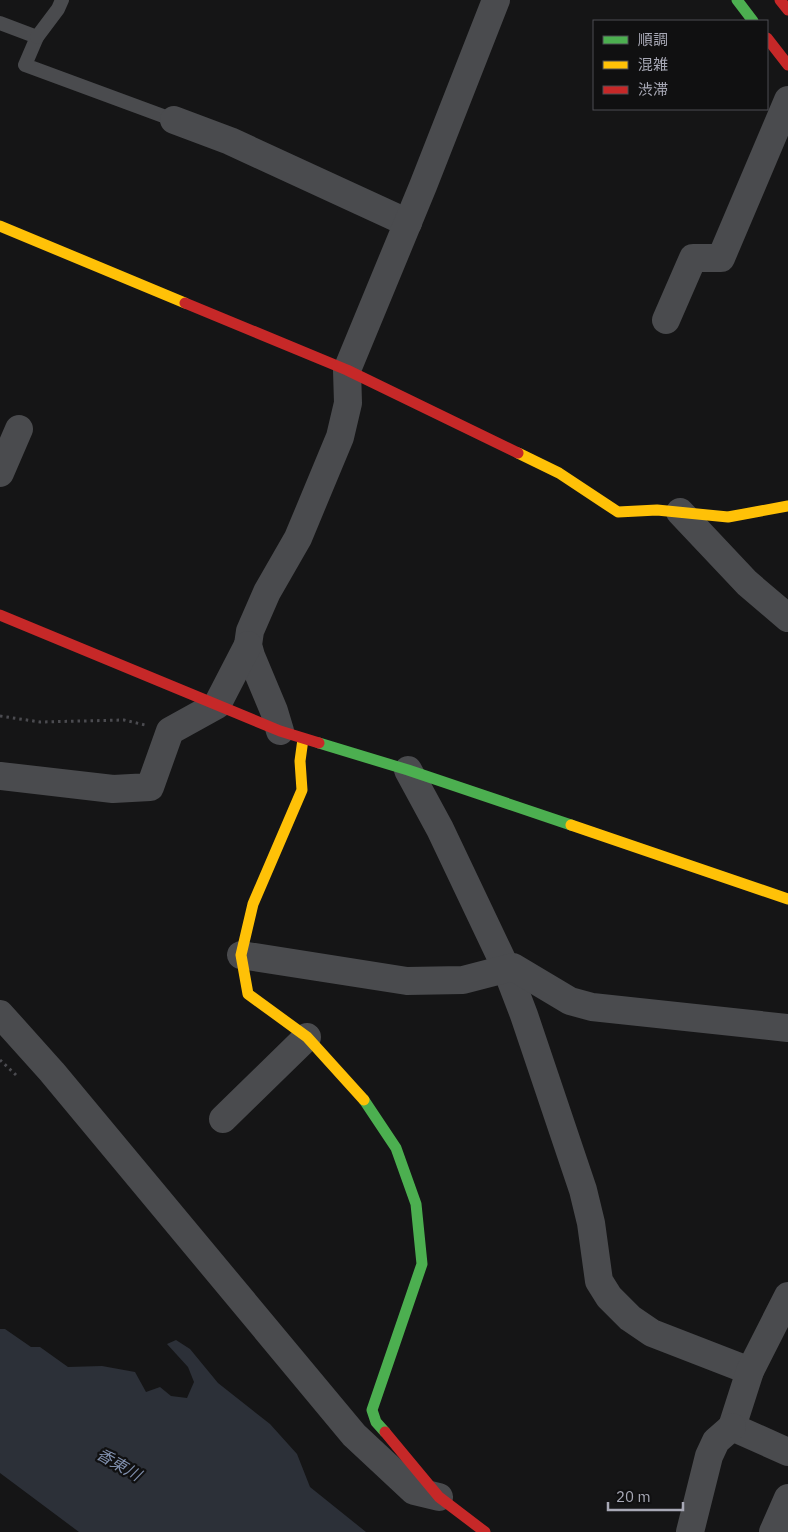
<svg xmlns="http://www.w3.org/2000/svg" width="788" height="1532" font-family="'IBM Plex Sans','Noto Sans JP',sans-serif">
  <style>
    .water { fill: #2c3038 }
    .lines { fill: none; stroke-linecap: round; stroke-linejoin: round }
    .path { stroke: #4b4b50; stroke-width: 3; stroke-dasharray: 2.5 4; stroke-linecap: butt }
    .lane { stroke: #4a4b4e; stroke-width: 14 }
    .street { stroke: #4a4b4e; stroke-width: 28 }
    .fast { stroke: #4caf50; stroke-width: 11 }
    .slow { stroke: #ffc107; stroke-width: 11 }
    .jam { stroke: #c62828; stroke-width: 11 }
    .labels { text-anchor: middle; dominant-baseline: central; stroke-width: 4.5; stroke-linejoin: round; paint-order: stroke }
    .water-label { font-size: 16px; font-style: italic; fill: #8190ae; stroke: #101011 }
  </style>
  <rect width="100%" height="100%" fill="#151516"/>
  <!-- water -->
  <path class="water" d="M 0,1329 L 5,1329 L 31,1347 L 40,1347 L 68,1367 L 102,1366 L 135,1372 L 146,1392 L 160,1387 L 171,1396 L 187,1398 L 194,1382 L 188,1367 L 167,1344 L 176,1340 L 190,1349 L 218,1383 L 270,1424 L 297,1454 L 310,1487 L 366,1532 L 79,1532 L 0,1473 Z"/>
  <g class="lines">
    <!-- path -->
    <g class="path">
      <path d="M 0,716 L 40,722 L 124,720 L 145,725"/>
      <path d="M 0,1060 L 16,1075"/>
    </g>
    <!-- lane -->
    <g class="lane">
      <path d="M 0,23 L 37,37 L 25,65 L 174,120"/>
      <path d="M 37,37 L 58,9 L 62,0"/>
    </g>
    <!-- street -->
    <g class="street">
      <path d="M 174,120 L 230,141 L 408,223"/>
      <path d="M 666,320 L 693,258 L 721,258 L 788,100"/>
      <path d="M 0,473 L 19,429"/>
      <path d="M 680,512 L 747,583 L 788,618"/>
      <path d="M 280,731 L 274,711 L 251,656 L 248,645 L 250,631 L 267,592 L 298,538 L 340,437 L 348,403 L 347,370 L 423,186 L 496,0"/>
      <path d="M 408,770 L 440,829 L 506,968 L 524,1015 L 583,1190 L 591,1223 L 599,1281 L 609,1297 L 630,1318 L 652,1333 L 750,1371"/>
      <path d="M 0,776 L 113,789 L 150,787 L 170,731 L 217,705 L 248,645"/>
      <path d="M 241,955 L 407,981 L 463,980 L 513,967 L 570,1001 L 592,1007 L 788,1028"/>
      <path d="M 0,1014 L 52,1072 L 354,1435 L 414,1491 L 439,1497"/>
      <path d="M 223,1119 L 307,1037"/>
      <path d="M 788,1296 L 750,1371 L 732,1427 L 788,1452"/>
      <path d="M 690,1532 L 709,1456 L 716,1441 L 732,1427"/>
      <path d="M 773,1532 L 788,1498"/>
    </g>
    <!-- fast -->
    <g class="fast">
      <path d="M 737,0 L 753,21"/>
      <path d="M 319,743 L 408,770 L 571,825"/>
      <path d="M 364,1100 L 396,1148 L 416,1204 L 422,1264 L 372,1410 L 376,1422 L 385,1432"/>
    </g>
    <!-- slow -->
    <g class="slow">
      <path d="M 0,226 L 185,303"/>
      <path d="M 518,453 L 559,473 L 618,512 L 657,510 L 728,517 L 788,506"/>
      <path d="M 303,739 L 300,761 L 302,790 L 253,904 L 241,955 L 248,994 L 307,1037 L 364,1100"/>
      <path d="M 571,825 L 788,899"/>
    </g>
    <!-- jam -->
    <g class="jam">
      <path d="M 780,0 L 788,10"/>
      <path d="M 767,38 L 788,65"/>
      <path d="M 185,303 L 347,370 L 518,453"/>
      <path d="M 0,615 L 280,731 L 319,743"/>
      <path d="M 385,1432 L 439,1497 L 485,1532"/>
    </g>
  </g>
  <g class="labels">
    <!-- water labels -->
    <g class="water-label">
      <text transform="translate(119 1464) rotate(30)">香東川</text>
    </g>
  </g>
  <!-- legend -->
  <rect x="593" y="20" width="175" height="90" fill="#101011" stroke="#4d4d53"/>
  <rect x="603" y="36" width="25" height="8" fill="#4caf50" stroke="#4d4d53"/>
  <text x="638" y="45" font-size="15" fill="#a8a9b6">順調</text>
  <rect x="603" y="61" width="25" height="8" fill="#ffc107" stroke="#4d4d53"/>
  <text x="638" y="70" font-size="15" fill="#a8a9b6">混雑</text>
  <rect x="603" y="86" width="25" height="8" fill="#c62828" stroke="#4d4d53"/>
  <text x="638" y="95" font-size="15" fill="#a8a9b6">渋滞</text>
  <!-- scale -->
  <path d="M608 1502v8h75v-8" fill="none" stroke="#a8a9b6" stroke-width="2.5"/>
  <text x="616" y="1502" font-size="15" fill="#a8a9b6" stroke="#101011" stroke-width="4" paint-order="stroke">20 m</text>
</svg>
